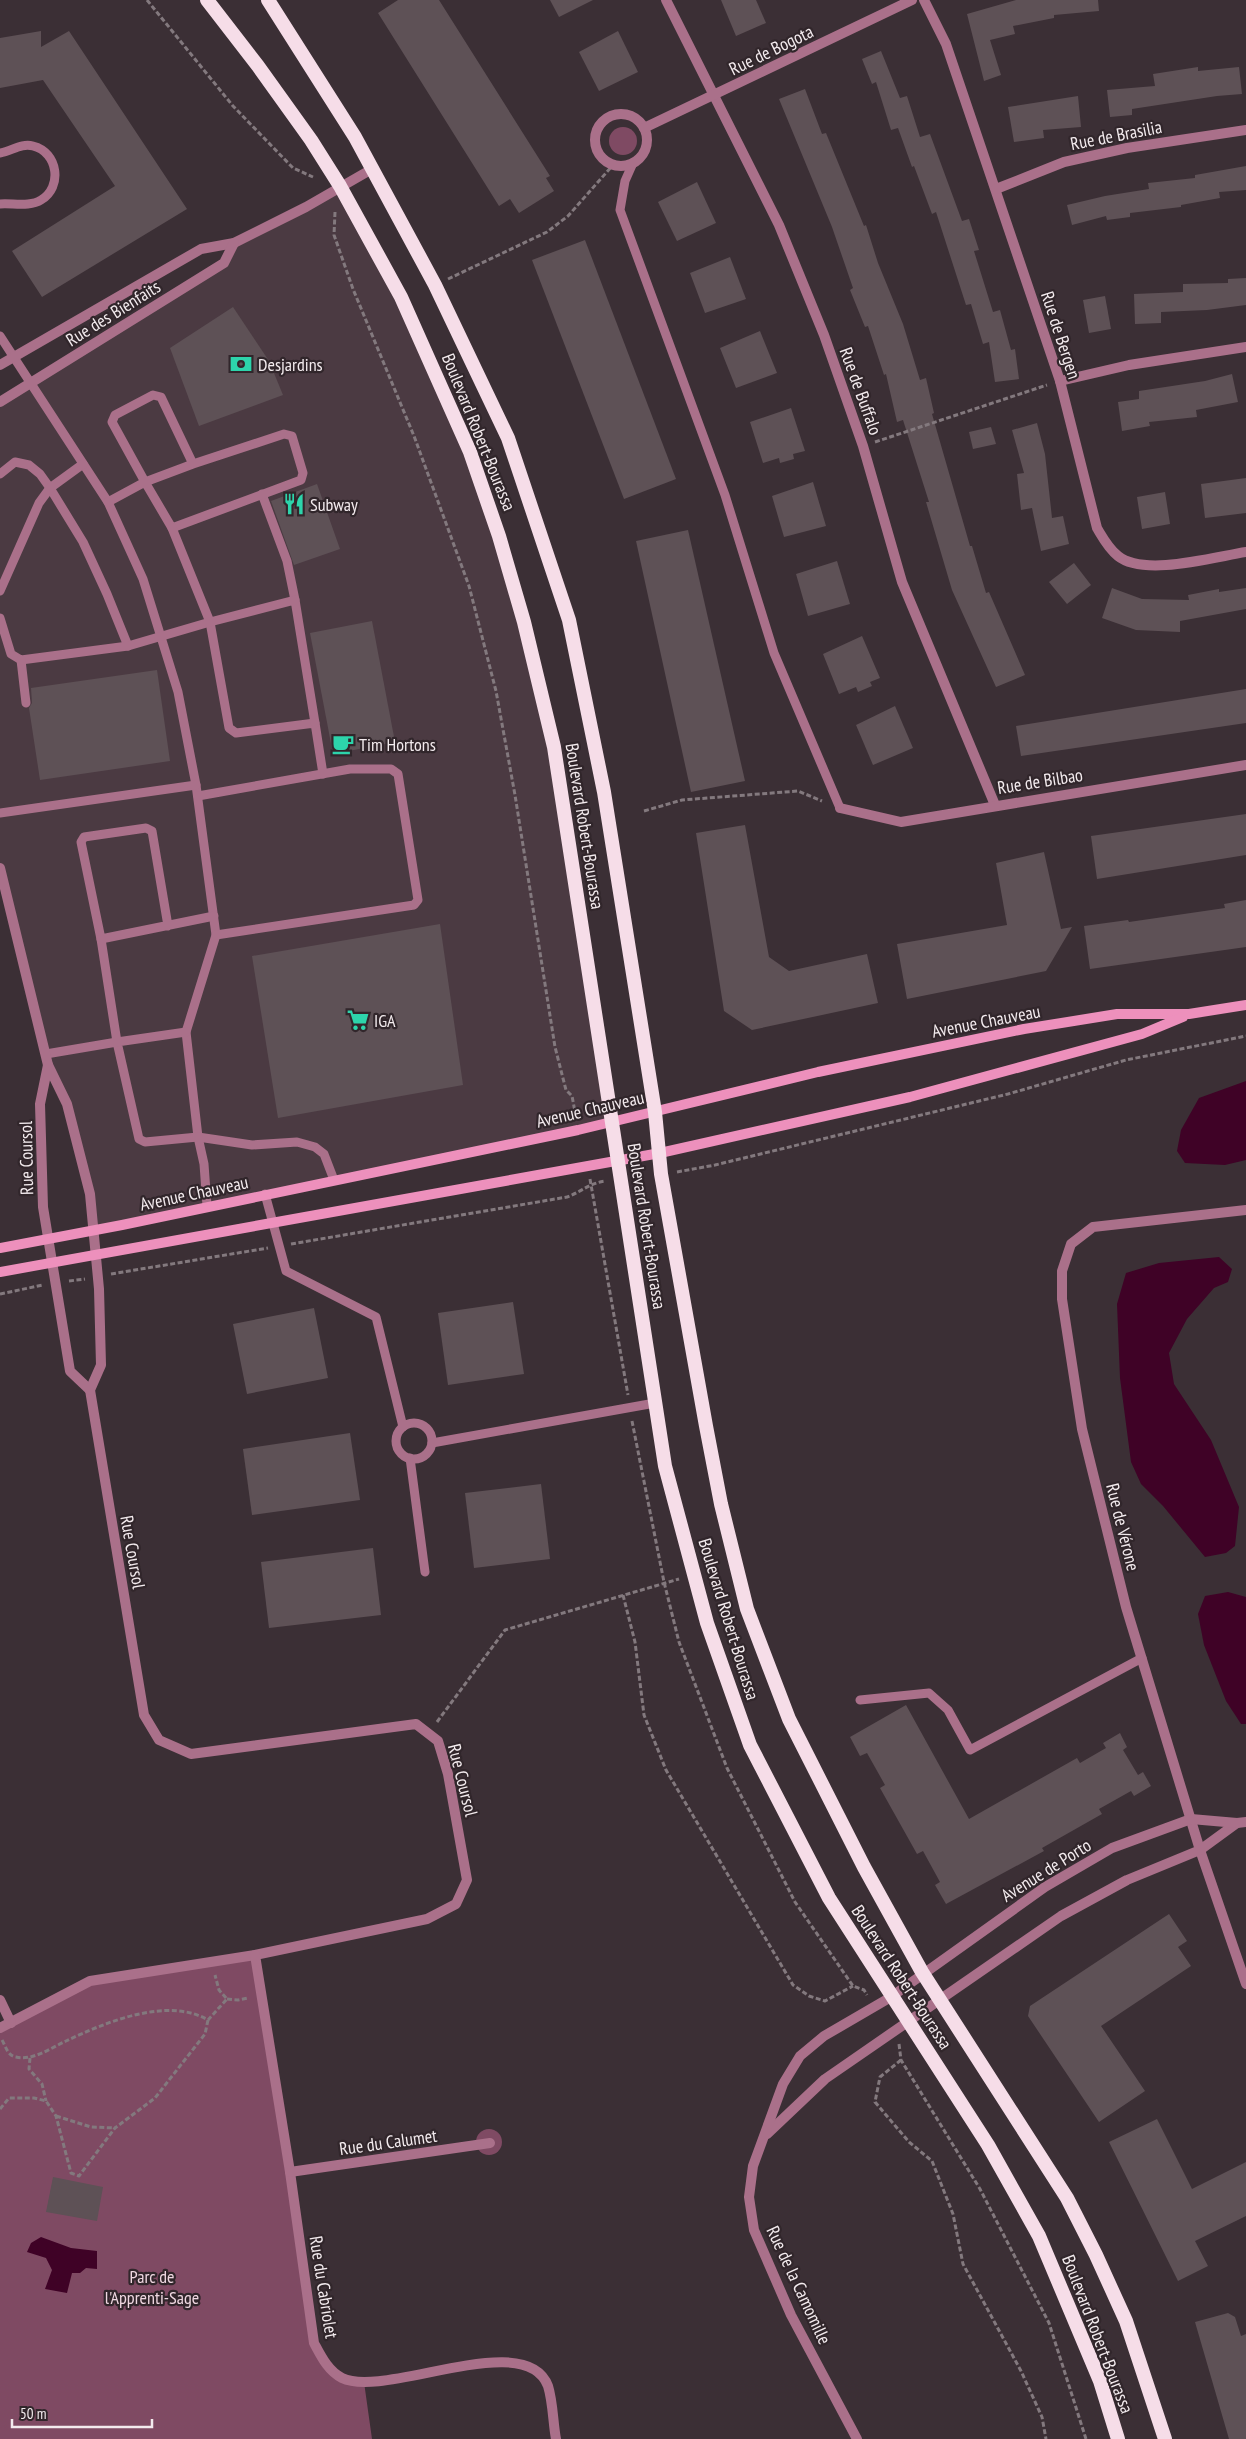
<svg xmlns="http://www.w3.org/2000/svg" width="1246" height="2439" font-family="'PT Sans Narrow',sans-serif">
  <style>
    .built { fill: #4b3a42 }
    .green { fill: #7f4a63 }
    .water { fill: #3f0226 }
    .building { fill: #5e5156 }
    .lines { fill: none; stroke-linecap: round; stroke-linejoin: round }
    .path { stroke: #83797e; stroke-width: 3; stroke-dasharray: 5 2.5; stroke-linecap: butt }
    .service { stroke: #aa708a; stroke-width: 9 }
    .minor { stroke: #aa708a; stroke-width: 10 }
    .secondary { stroke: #ed90bc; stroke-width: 10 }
    .trunk { stroke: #f6dde8; stroke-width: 14 }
    .labels { text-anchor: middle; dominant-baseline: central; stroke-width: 4.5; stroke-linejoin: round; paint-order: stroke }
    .street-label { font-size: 18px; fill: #f3ebee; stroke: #31262b }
    .poi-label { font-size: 18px; fill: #f3ebee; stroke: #31262b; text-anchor: start }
    .park-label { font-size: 18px; fill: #f0d8e2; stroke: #31262b }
  </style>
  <rect width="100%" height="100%" fill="#3b2f35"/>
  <!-- built -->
  <path class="built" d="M 340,186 L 470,452 L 554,747 L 611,1121 L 93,1231 L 67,1104 L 48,1065 L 0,868 L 0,402 L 224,264 L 234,243 Z"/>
  <!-- green -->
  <g class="green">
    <circle cx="623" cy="141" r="14"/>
    <path d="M 255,1955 L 314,2343 L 342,2378 L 364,2382 L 372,2439 L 0,2439 L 0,2028 L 90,1981 Z"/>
    <circle cx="489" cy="2142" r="13"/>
  </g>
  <!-- water -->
  <g class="water">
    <path d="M 1246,1081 L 1246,1160 L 1225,1165 L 1185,1163 L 1177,1151 L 1181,1130 L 1199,1098 Z"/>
    <path d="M 1219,1257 L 1232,1269 L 1228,1282 L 1214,1288 L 1187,1319 L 1169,1353 L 1174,1384 L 1211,1440 L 1239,1507 L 1235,1546 L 1226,1553 L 1205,1557 L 1163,1506 L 1141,1484 L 1131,1462 L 1120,1378 L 1117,1304 L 1126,1273 L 1159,1263 Z"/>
    <path d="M 1228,1592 L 1246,1597 L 1246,1724 L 1241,1724 L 1226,1701 L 1204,1645 L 1198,1614 L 1205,1596 Z"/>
    <path d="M 41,2237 L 71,2248 L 97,2251 L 97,2269 L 86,2268 L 80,2273 L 72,2273 L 67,2293 L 45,2289 L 52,2270 L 46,2258 L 27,2252 L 31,2243 Z"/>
  </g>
  <!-- building -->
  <g class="building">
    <path d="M 398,0 L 439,0 L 550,176 L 546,178 L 554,191 L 519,213 L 510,199 L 499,206 L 378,13 Z"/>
    <path d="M 550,0 L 593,0 L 559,17 Z"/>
    <path d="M 721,0 L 756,0 L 766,23 L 736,36 Z"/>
    <path d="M 1016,0 L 1098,0 L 1099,11 L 1054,15 L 1054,18 L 1013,26 L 1015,34 L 990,40 L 1001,75 L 984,81 L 967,14 Z"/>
    <path d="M 41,31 L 41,47 L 69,31 L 187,209 L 42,297 L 12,251 L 115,186 L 43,80 L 0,88 L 0,38 Z"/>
    <path d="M 618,31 L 638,72 L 599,91 L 579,52 Z"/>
    <path d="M 881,51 L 900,98 L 907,96 L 920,137 L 930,134 L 962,221 L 969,219 L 979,250 L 974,251 L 993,312 L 1000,310 L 1011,350 L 1015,349 L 1019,379 L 995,382 L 989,342 L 983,344 L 971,304 L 966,305 L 936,212 L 932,214 L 914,166 L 912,167 L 898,128 L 891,130 L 876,82 L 872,84 L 862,59 Z"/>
    <path d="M 1198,67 L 1198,71 L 1239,67 L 1242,94 L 1217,96 L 1132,109 L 1132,115 L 1110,117 L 1107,90 L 1155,86 L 1153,74 Z"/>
    <path d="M 805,89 L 822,134 L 826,133 L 864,226 L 866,225 L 878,263 L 903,324 L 920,380 L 926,378 L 934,413 L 932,414 L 970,546 L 972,546 L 986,593 L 989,592 L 1025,675 L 996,687 L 952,590 L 926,502 L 929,502 L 903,420 L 897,422 L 886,374 L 884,375 L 868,326 L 865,327 L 850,290 L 853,288 L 832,227 L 779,99 Z"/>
    <path d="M 1078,96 L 1081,127 L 1043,130 L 1044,138 L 1014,142 L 1008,107 Z"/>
    <path d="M 1246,166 L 1246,190 L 1219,192 L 1220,198 L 1181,205 L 1181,207 L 1130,213 L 1130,217 L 1107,220 L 1106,216 L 1072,225 L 1067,205 L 1105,196 L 1149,189 L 1148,183 L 1195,178 L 1195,175 Z"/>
    <path d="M 697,182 L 716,223 L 677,241 L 658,202 Z"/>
    <path d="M 585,240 L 676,479 L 624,499 L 532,260 Z"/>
    <path d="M 730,257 L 746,299 L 705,313 L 690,273 Z"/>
    <path d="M 1246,278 L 1246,305 L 1207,310 L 1161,312 L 1161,323 L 1135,324 L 1134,294 L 1183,292 L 1183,284 L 1228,283 L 1228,279 Z"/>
    <path d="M 1105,296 L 1111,329 L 1089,333 L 1083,300 Z"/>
    <path d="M 233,307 L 269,361 L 283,395 L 199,426 L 170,348 Z"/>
    <path d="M 760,331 L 777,373 L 736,388 L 720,348 Z"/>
    <path d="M 1232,374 L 1238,402 L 1196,410 L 1197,417 L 1149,422 L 1150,426 L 1122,431 L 1118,402 L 1139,399 L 1139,391 L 1205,381 Z"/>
    <path d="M 791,408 L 805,451 L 793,454 L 794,459 L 780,463 L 779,458 L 763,463 L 750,422 Z"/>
    <path d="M 1037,423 L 1045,454 L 1052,518 L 1063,516 L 1069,544 L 1041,551 L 1032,508 L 1021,510 L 1017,474 L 1024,473 L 1012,430 Z"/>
    <path d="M 991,427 L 996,444 L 973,449 L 969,432 Z"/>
    <path d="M 1246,478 L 1246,513 L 1205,518 L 1201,484 Z"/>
    <path d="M 813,482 L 826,526 L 784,537 L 772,496 Z"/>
    <path d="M 317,484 L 340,549 L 294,565 L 271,501 Z"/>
    <path d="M 1165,492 L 1170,524 L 1142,529 L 1137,497 Z"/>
    <path d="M 688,530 L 745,781 L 691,792 L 636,541 Z"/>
    <path d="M 837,561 L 850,604 L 808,616 L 796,574 Z"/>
    <path d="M 1074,563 L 1091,585 L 1067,604 L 1049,582 Z"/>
    <path d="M 1112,588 L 1142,599 L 1189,600 L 1188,595 L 1219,589 L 1219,592 L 1246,588 L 1246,609 L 1180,621 L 1180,632 L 1136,630 L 1102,618 Z"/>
    <path d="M 372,621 L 395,742 L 333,754 L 310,633 Z"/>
    <path d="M 862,636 L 880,678 L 870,682 L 872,686 L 858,692 L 856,687 L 839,694 L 823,654 Z"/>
    <path d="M 157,670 L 170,761 L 40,780 L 29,708 L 32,703 L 31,688 Z"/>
    <path d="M 1246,689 L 1246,723 L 1021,756 L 1016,726 Z"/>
    <path d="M 895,706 L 913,748 L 873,765 L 856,725 Z"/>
    <path d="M 1246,814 L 1246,855 L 1097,879 L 1091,836 Z"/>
    <path d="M 745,825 L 769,957 L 789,971 L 867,954 L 878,1003 L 752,1030 L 724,1011 L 696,833 Z"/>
    <path d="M 1044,852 L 1061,929 L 1072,927 L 1046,971 L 907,999 L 897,944 L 1007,925 L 996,863 Z"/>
    <path d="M 1246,900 L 1246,947 L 1090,969 L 1084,926 L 1128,920 L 1129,922 L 1225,908 L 1224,904 Z"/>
    <path d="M 440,924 L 463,1085 L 278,1118 L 252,956 Z"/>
    <path d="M 513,1302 L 524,1374 L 448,1385 L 438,1313 Z"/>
    <path d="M 314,1308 L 328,1378 L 247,1394 L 233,1324 Z"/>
    <path d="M 350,1433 L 360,1500 L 252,1515 L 243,1449 Z"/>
    <path d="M 541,1484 L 550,1559 L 474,1568 L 465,1493 Z"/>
    <path d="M 373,1548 L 381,1615 L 269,1628 L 261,1562 Z"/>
    <path d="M 906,1705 L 969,1819 L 1077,1758 L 1080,1763 L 1106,1748 L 1103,1743 L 1120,1733 L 1127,1747 L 1123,1750 L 1138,1775 L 1143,1772 L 1151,1786 L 1134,1796 L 1131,1791 L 1099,1809 L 1102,1814 L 1042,1848 L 1044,1851 L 946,1904 L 935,1885 L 940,1882 L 923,1851 L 917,1854 L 880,1788 L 885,1785 L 867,1753 L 860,1756 L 850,1737 Z"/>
    <path d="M 1169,1914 L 1187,1941 L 1178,1947 L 1191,1966 L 1101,2026 L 1145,2091 L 1099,2122 L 1028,2016 L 1030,2006 Z"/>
    <path d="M 1157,2119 L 1192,2189 L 1246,2162 L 1246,2216 L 1195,2241 L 1208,2266 L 1178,2281 L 1109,2142 Z"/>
    <path d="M 53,2177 L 103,2187 L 97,2221 L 46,2212 Z"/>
    <path d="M 1228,2313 L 1235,2317 L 1241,2336 L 1246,2334 L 1246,2439 L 1229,2439 L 1195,2322 Z"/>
  </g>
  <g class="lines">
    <!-- path -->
    <g class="path">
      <path d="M 147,0 L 233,106 L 293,168 L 313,177"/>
      <path d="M 335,212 L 334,235 L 353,289 L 414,436 L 469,586 L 496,691 L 515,795 L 555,1047 L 566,1090 L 572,1096 L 576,1117"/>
      <path d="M 448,279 L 547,232 L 568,216 L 613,165"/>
      <path d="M 875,442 L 1047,385"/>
      <path d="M 644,811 L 682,800 L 798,791 L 822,801"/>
      <path d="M 677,1172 L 715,1165 L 1008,1094 L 1126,1060 L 1246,1036"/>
      <path d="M 590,1179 L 628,1395"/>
      <path d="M 291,1244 L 567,1197 C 583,1191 589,1183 606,1181"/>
      <path d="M 111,1274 L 268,1248"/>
      <path d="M 69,1281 L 85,1279"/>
      <path d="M 0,1294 L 43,1285"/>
      <path d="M 632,1421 L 664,1582 L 679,1642 L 727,1768 L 795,1902 L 853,1986 L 864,1990 L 867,1995"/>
      <path d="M 623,1595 L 635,1642 L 644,1715 L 666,1770 L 793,1985 L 809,1996 L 825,2001 L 853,1986"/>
      <path d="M 437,1722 L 505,1630 L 679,1579"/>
      <path d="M 227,1999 L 238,2000 L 248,1998"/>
      <path d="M 2,2040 C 6,2047 8,2056 16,2057 C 33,2061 51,2048 66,2041 C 104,2023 167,1996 208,2020 L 227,1999 L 219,1990 L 215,1975"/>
      <path d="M 899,2044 L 901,2060 L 980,2189 L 1049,2323 L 1086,2439"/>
      <path d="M 30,2058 L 29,2069 L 42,2084 L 46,2101"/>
      <path d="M 901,2060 L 880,2077 L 875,2102 L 909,2142 L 932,2161 L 953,2214 L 963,2264 L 1021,2371 L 1042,2417 L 1046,2439"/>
      <path d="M 0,2109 L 9,2098 L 34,2098 L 46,2101 L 56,2116 L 71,2173 L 79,2176 L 115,2128 L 155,2098 L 205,2034 L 208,2020"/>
      <path d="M 56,2116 L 91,2127 L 115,2128"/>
    </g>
    <!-- service -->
    <g class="service">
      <path d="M 0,153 C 12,151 21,143 33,146 C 58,152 63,187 41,200 C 30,207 13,203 0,204"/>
      <path d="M 633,163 L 625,181 L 620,210 L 725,495 L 774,653 L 840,808"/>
      <path d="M 0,336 L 108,502 L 143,579 L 178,692 L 196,785 L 216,935 L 186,1032 L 198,1137 L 204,1164 L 207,1206"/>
      <path d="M 0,474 L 15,462 L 29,465 L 40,474 L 50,488 L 83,542 L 107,594 L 128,646"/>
      <path d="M 262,494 L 287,561 L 295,600"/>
      <path d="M 108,502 L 145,482 L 112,422 L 115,415 L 153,395 L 161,397 L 193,464 L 284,434 L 292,436 L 303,473 L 301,480 L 172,528 L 145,482 L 193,464"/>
      <path d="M 172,528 L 210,622 L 229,728 L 236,733 L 315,723 L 323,774"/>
      <path d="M 0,591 L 39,503 L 50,488 L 83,464"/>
      <path d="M 0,618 L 11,654 L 21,660 L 128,646 L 210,622 L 295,600 L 315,723"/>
      <path d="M 21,660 L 26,703"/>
      <path d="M 198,796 L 350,769 L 391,769 L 398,774 L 418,900 L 414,905 L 216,935"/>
      <path d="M 0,813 L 196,785"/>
      <path d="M 168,926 L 152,831 L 146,828 L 84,837 L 81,842 L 101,939 L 214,916"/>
      <path d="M 186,1032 L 117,1042 L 139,1139 L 145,1142 L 198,1137 L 252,1145 L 297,1142 L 315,1147 L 324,1154 L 334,1180"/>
      <path d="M 46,1054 L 117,1042 L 101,939"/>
      <path d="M 265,1194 L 286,1271 L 376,1317 L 403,1427"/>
      <circle cx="414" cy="1441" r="18"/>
      <path d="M 432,1443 L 655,1403"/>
      <path d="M 410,1458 L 425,1572"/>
      <path d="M 860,1700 L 929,1693 L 948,1710 L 970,1750 L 1142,1658"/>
    </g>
    <!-- minor -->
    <g class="minor">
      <path d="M 666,0 L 779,225 L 824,335 L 863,446 L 902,582 L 995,805"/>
      <path d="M 924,0 L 946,44 L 1060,381 L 1097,528 C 1103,538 1108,548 1118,556 C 1144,577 1214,557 1246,552"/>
      <circle cx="621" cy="140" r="26"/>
      <path d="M 644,128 L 912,0"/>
      <path d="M 996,189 L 1064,162 L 1127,148 L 1246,130"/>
      <path d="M 0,365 L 201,249 L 234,243 L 306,207 L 372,169"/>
      <path d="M 1060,381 L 1129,365 L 1246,347"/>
      <path d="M 0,402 L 224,263 L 234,243"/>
      <path d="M 840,808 L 901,822 L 1246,765"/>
      <path d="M 0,868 L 48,1065 L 67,1104 L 90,1194 L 99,1289 L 101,1365 L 90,1390 L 144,1715 L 159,1740 L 191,1754 L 416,1724 L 438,1741 L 448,1774 L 467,1880 L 456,1904 L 427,1919 L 255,1955 L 90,1981 L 0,2028"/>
      <path d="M 48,1065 L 40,1104 L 43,1207 L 70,1371 L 90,1390"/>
      <path d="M 1246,1210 L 1093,1227 L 1071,1244 L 1062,1271 L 1062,1299 L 1082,1429 L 1126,1607 L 1200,1850 L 1246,1984"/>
      <path d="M 255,1955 L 290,2172 L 314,2343 C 321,2356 328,2371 342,2378 C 385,2399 526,2327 548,2386 C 553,2402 553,2423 556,2439"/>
      <path d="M 0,2000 L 11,2023"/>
      <path d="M 767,2134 L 825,2079 L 1061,1916 L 1127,1880 L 1200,1850 L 1237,1823"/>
      <path d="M 290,2172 L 490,2143"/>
      <path d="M 857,2439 L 791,2315 L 754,2230 L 749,2197 L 753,2166 L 783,2084 L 800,2056 L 824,2036 L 891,1997 L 1045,1887 L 1112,1848 L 1191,1819 L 1237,1823 L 1246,1822"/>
    </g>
    <!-- secondary -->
    <g class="secondary">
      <path d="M 0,1248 L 122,1225 L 578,1130 L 818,1072 L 1024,1029 L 1117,1014 L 1189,1014 L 1246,1005"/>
      <path d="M 0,1272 L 660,1153 L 910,1097 L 1142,1034 L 1183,1017"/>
    </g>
    <!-- trunk -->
    <g class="trunk">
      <path d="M 207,0 L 258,66 L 311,140 L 340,186 L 401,297 L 470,452 L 499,536 L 524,622 L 554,747 L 665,1466 L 707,1623 L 750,1745 L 829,1898 L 988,2145 L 1039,2236 L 1100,2381 L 1118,2439"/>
      <path d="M 268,0 L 355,137 L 435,285 L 508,438 L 569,620 L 604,792 L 655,1112 L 661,1174 L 706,1426 L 721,1504 L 747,1609 L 789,1719 L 864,1867 L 922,1972 L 1067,2198 L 1096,2255 L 1126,2321 L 1165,2439"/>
    </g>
  </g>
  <!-- icons -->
  <defs>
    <g id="bank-bare" transform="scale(1.725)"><path d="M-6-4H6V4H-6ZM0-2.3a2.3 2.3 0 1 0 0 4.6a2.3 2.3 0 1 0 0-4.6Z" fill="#2dd4ab" stroke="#31262b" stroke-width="2.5" paint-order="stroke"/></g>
    <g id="restaurant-bare" transform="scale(1.725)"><path d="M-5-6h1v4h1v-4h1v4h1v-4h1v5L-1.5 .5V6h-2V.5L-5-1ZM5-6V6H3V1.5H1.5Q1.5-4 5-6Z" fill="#2dd4ab" stroke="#31262b" stroke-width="2.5" paint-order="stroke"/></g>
    <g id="cafe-bare" transform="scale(1.725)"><path d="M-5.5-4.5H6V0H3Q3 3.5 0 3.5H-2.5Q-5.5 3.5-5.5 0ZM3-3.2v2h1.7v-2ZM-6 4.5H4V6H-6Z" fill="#2dd4ab" stroke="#31262b" stroke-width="2.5" paint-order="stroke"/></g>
    <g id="supermarket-bare" transform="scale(1.725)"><path d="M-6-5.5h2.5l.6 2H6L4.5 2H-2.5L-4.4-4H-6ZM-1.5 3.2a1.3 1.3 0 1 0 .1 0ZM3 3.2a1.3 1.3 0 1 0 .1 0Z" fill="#2dd4ab" stroke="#31262b" stroke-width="2.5" paint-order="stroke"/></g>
  </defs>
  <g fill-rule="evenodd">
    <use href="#bank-bare" x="241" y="364"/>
    <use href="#restaurant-bare" x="294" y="504"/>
    <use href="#cafe-bare" x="343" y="744"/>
    <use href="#supermarket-bare" x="358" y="1020"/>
  </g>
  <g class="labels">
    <!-- street labels -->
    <g class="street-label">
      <text transform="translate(771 50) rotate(-26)">Rue de Bogota</text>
      <text transform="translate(1116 135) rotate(-11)">Rue de Brasilia</text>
      <text transform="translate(113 313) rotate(-32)">Rue des Bienfaits</text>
      <text transform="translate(1061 335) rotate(72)">Rue de Bergen</text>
      <text transform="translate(861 391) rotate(70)">Rue de Buffalo</text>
      <text transform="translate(479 432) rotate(68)">Boulevard Robert-Bourassa</text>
      <text transform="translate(1040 781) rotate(-9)">Rue de Bilbao</text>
      <text transform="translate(585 826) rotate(81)">Boulevard Robert-Bourassa</text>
      <text transform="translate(986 1021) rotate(-11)">Avenue Chauveau</text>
      <text transform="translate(590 1109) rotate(-13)">Avenue Chauveau</text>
      <text transform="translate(26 1158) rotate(-91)">Rue Coursol</text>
      <text transform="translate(194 1193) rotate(-12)">Avenue Chauveau</text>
      <text transform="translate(647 1226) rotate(81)">Boulevard Robert-Bourassa</text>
      <text transform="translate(1123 1527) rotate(76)">Rue de Vérone</text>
      <text transform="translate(133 1552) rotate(80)">Rue Coursol</text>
      <text transform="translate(729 1619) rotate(73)">Boulevard Robert-Bourassa</text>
      <text transform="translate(463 1780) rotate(76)">Rue Coursol</text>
      <text transform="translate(1046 1870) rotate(-32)">Avenue de Porto</text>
      <text transform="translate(902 1977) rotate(57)">Boulevard Robert-Bourassa</text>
      <text transform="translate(388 2142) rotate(-8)">Rue du Calumet</text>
      <text transform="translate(799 2285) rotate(65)">Rue de la Camomille</text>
      <text transform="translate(324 2287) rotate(81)">Rue du Cabriolet</text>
      <text transform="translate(1098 2334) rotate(69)">Boulevard Robert-Bourassa</text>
    </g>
    <!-- poi labels -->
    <g class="poi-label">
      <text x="258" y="364">Desjardins</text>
      <text x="310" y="504">Subway</text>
      <text x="359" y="744">Tim Hortons</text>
      <text x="374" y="1020">IGA</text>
    </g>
    <!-- park labels -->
    <g class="park-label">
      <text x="152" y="2276">Parc de<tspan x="152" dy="21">l'Apprenti-Sage</tspan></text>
    </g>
  </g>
  <!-- scale -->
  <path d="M12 2419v8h140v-8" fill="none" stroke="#f3ebee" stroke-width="2.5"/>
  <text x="20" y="2419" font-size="15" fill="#f3ebee" stroke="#31262b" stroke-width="4" paint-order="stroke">50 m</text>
</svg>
